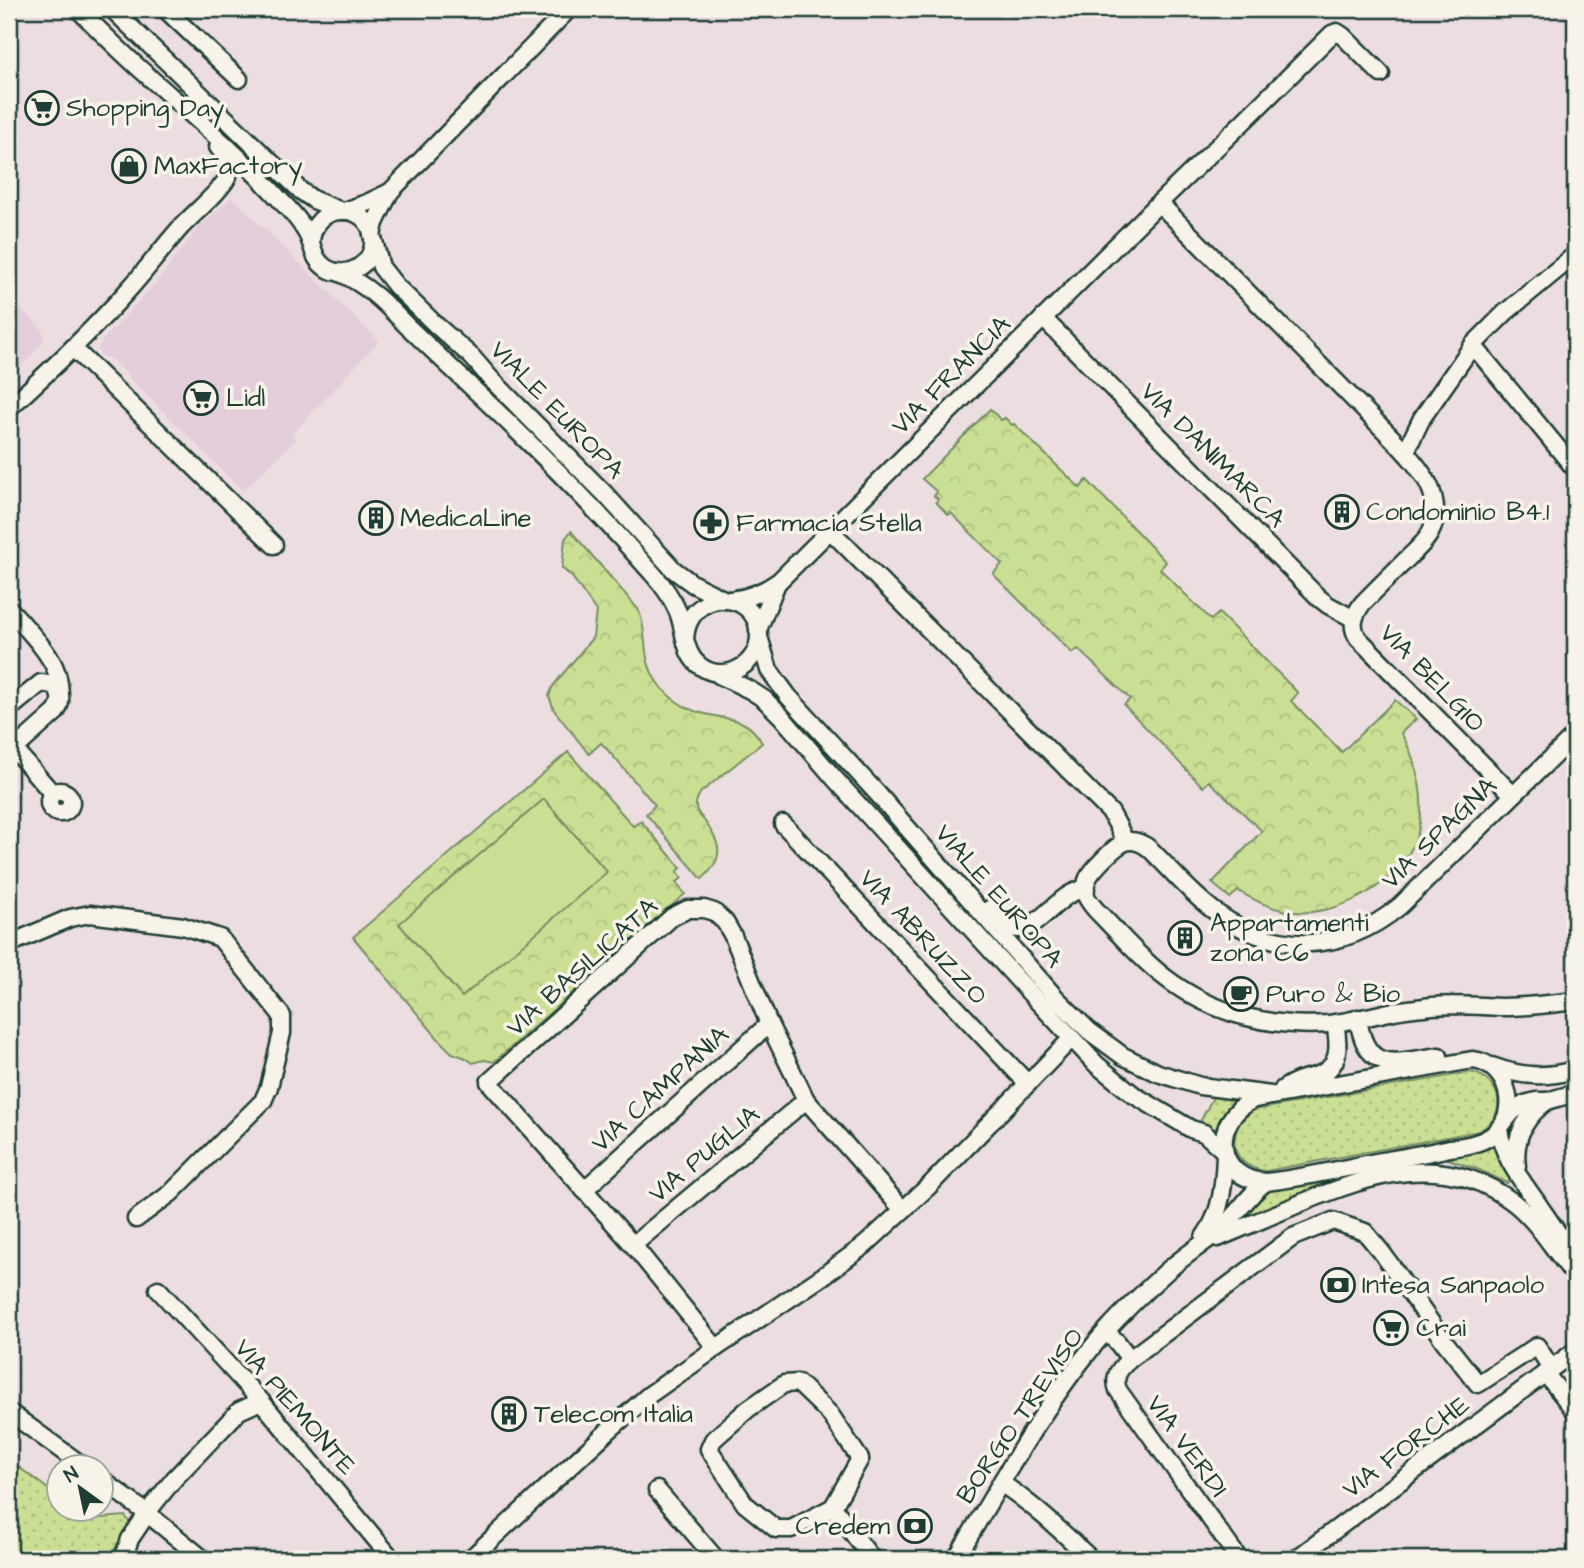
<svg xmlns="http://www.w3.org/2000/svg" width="1584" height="1568" font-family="'Architects Daughter',sans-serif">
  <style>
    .built { fill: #e4cddb }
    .grass { fill: url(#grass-dots); stroke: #748e64; stroke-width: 2 }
    .forest { fill: url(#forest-crowns); stroke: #748e64; stroke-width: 2 }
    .pitch { fill: #cadf94; stroke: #748e64; stroke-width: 2 }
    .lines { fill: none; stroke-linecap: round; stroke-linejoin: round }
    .minor-casing { stroke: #1f3d34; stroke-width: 21 }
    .minor { stroke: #f7f3e8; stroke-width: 16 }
    .labels { text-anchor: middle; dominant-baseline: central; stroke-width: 7; stroke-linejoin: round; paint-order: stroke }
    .poi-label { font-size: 26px; fill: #1f3d34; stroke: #f7f3e8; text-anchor: start }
    .street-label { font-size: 26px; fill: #1f3d34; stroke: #f7f3e8 }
  </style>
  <defs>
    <pattern id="grass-dots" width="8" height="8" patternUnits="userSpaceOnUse" patternTransform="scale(1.75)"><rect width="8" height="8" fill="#cadf94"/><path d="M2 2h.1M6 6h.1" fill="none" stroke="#adc080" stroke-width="1.8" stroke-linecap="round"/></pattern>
    <pattern id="forest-crowns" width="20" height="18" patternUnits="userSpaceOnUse" patternTransform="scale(1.75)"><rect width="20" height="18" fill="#cadf94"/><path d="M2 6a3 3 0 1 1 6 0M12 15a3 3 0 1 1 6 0" fill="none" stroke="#adc080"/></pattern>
  </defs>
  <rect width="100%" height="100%" fill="#ecdde0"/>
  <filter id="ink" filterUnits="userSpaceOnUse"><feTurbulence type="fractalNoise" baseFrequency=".0143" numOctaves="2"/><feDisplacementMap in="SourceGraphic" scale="14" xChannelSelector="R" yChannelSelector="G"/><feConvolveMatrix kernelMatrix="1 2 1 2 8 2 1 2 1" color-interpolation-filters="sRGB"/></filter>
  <g filter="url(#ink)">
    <!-- built -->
    <g class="built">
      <path d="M 232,197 L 379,341 L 292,434 L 296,440 L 243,491 L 111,359 L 100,355 L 98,349 L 101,342 L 156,283 L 199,227 Z"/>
      <path d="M 15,303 L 42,329 L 44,339 L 41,345 L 9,379 L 9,306 Z"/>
    </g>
    <!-- grass -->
    <g class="grass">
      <path d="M 1472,1072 C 1503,1081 1508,1116 1479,1131 L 1266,1171 C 1229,1168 1224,1129 1254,1110 Z"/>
      <path d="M 1217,1095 L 1239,1097 C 1224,1108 1218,1121 1215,1139 L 1199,1124 L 1213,1097 Z"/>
      <path d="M 1493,1144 L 1497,1154 L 1510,1175 L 1511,1179 L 1507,1183 L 1477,1169 L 1442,1157 L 1479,1150 Z"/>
      <path d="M 1405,1165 L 1428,1168 L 1231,1224 L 1264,1191 Z"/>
      <path d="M 9,1460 L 59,1497 L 60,1508 L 75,1509 L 89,1519 L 125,1516 L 130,1523 L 109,1559 L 9,1559 Z"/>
    </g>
    <!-- forest -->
    <g class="forest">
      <path d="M 990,409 L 1001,420 L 1005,418 L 1012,425 L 1014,424 L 1080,488 L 1087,480 L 1166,562 L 1160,569 L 1211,620 L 1219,613 L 1298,693 L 1291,701 L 1342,752 L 1395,700 L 1416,719 L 1401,733 C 1418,762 1427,802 1417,836 C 1402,883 1335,920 1287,911 C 1269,908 1255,900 1238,891 L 1230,898 L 1212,883 L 1262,831 L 1209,781 L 1203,787 L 1124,705 L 1130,699 L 1078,649 L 1072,653 L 993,574 L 1002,564 L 951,513 L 948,515 L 936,502 L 938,499 L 934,496 L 937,492 L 922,479 Z"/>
      <path d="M 571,531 L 638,609 C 649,633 640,657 657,682 C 668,697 683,708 701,713 C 727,720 747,715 762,743 L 700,793 C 699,796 696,800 696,803 C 695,809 699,815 703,819 C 721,843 726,857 702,879 L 646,814 L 655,805 L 606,748 L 601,743 L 589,754 L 554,710 L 549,696 L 553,686 L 593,637 L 596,611 L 572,577 L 562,568 L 565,539 Z"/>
      <path d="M 568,752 L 633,826 L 641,821 L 681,868 L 677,872 L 682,878 L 676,883 L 685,894 L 494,1062 L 484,1060 L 473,1063 L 466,1058 L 452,1053 L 441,1042 L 353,937 Z"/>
    </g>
    <!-- pitch -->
    <path class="pitch" d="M 544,799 L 607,872 L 462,997 L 399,924 Z"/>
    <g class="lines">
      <!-- minor casing -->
      <g class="minor-casing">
        <g id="minor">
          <path d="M 78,9 C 98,29 118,49 139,68 C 188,112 239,154 283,203 C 291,211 300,221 306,232 C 314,245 312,259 326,268 C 347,281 376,263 373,238 C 368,199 312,203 311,243"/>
          <path d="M 112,9 L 301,191 L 314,200 L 341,211"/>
          <path d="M 165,9 L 239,79"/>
          <path d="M 1159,203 L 1392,438 C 1406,453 1420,467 1429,485 C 1436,500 1438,519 1430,533 C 1425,543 1416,550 1408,558 C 1393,573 1377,588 1362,604 C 1354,615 1350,626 1358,638 L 1513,795"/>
          <path d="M 344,211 L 367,203 L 390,192"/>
          <path d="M 372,235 L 375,223 L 390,192 L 569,9"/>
          <path d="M 374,241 L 381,267 L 396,286 L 436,325 L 472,357 L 491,379 L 605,494 L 674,570 L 693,584 L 725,600"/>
          <path d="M 340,273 C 367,285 385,303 405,324 C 468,384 532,443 591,506 C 612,528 632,550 652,573 C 663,585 672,598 678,612 C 686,632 683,656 703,668 C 728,683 760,663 759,634 C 756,588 688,587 685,639"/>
          <path d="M 1043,318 L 1319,598 L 1328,605 L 1354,619"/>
          <path d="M 1473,345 L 1575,469"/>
          <path d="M 73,348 L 274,545"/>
          <path d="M 9,408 C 51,370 92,331 130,288 C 148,268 163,247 181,227 C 192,215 224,188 228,176 C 231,164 226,155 218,147"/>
          <path d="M 1404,450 L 1408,447 L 1422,418 L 1473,345 L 1506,312 L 1575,255"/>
          <path d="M 830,530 L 1111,813 L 1119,828 L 1125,842"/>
          <path d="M 730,600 C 749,598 764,592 779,581 L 1159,203 L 1243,122 L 1332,34 L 1337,32 L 1343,36 L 1381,74"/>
          <path d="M 9,609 C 20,620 29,631 39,643 C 53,661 59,671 60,694"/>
          <path d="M 758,630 L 777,583"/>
          <path d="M 760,640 L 769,670 L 788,696 L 876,792 L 1055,997 L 1089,1031 L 1123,1056 L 1158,1073 L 1200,1086 L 1271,1095"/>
          <path d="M 719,675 L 750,690 L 764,699 L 781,716 L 835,779 L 1029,992 L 1097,1065 L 1134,1095 L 1191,1129 L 1204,1133 L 1224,1151"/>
          <path d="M 9,709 L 41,683 L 53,685 C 62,693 62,702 56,712 L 9,754"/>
          <path d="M 1575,735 L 1400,906 C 1342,954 1273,956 1213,910 C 1190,893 1171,870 1151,850 C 1144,844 1134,839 1125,842 C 1115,846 1093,869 1088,878 C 1086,883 1084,889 1086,895 C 1087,900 1092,905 1095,909 C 1118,932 1141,960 1167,979 C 1213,1014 1271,1028 1327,1024 C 1347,1022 1366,1017 1385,1013 C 1400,1009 1416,1008 1432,1006 C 1455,1004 1478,1006 1501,1007 C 1526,1007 1551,1004 1575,1001"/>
          <path d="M 14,749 L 53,794"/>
          <circle cx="60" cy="802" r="11"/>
          <path d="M 783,824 L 1028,1084"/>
          <path d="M 991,908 C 996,914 1000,920 1006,925 C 1034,944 1054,891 1086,889"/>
          <path d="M 9,944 L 70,918 L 90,914 L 183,926 L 220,938 L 282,1016 L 282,1033 L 269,1087 L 263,1101 L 171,1193 L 136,1219"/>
          <path d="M 1358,1018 C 1366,1075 1395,1062 1439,1056"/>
          <path d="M 1472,1060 C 1509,1063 1522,1115 1491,1136 C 1479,1144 1464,1146 1450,1148 C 1428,1153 1405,1157 1382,1161 C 1344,1168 1305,1178 1266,1182 C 1215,1180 1209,1121 1254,1099 Z"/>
          <path d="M 1492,1066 C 1522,1077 1545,1078 1575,1070"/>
          <path d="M 1283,1089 C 1294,1081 1303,1079 1315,1076 C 1342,1068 1339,1045 1335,1023"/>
          <path d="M 1504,1122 L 1513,1111 L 1525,1104 L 1536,1101 L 1547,1101 L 1575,1093"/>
          <path d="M 1499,1128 C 1502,1158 1524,1183 1540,1207 C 1552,1224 1563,1241 1575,1258"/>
          <path d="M 1517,1166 C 1513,1138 1525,1117 1547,1101"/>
          <path d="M 584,1190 L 769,1024"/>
          <path d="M 1204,1237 C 1222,1213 1224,1183 1225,1154"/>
          <path d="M 1218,1238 C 1246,1226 1274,1215 1301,1203 C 1373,1174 1444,1150 1513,1202 C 1539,1222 1554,1252 1575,1275"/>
          <path d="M 633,1245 L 806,1100"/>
          <path d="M 158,1289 L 261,1401 L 392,1559"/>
          <path d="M 1106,1332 L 1117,1342 L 1130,1359"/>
          <path d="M 716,1348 L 633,1245 L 489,1082 L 672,917 L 688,909 L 704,909 L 714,912 L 725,922 L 733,936 L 769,1024 L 806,1100 L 903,1210"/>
          <path d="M 1545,1373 L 1575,1411"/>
          <path d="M 798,1383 L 830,1414 L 860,1459 L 833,1507 L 791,1529 L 776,1529 L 745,1504 L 709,1449 L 713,1440 L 748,1409 L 784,1384 Z"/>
          <path d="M 9,1412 L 83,1466"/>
          <path d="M 102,1480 L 148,1514 L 203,1559"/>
          <path d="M 1001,1483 C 1034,1505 1062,1532 1091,1559"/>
          <path d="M 657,1490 L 716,1559"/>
          <path d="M 833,1507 L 872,1559"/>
          <path d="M 123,1559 L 130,1539 L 153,1505 L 174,1479 L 239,1411 L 261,1401"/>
          <path d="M 470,1559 L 607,1432 L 649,1395 L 716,1348 L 823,1276 L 865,1245 L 929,1186 L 1071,1039"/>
          <path d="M 956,1559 C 1001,1483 1047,1398 1106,1331 C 1125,1310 1146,1290 1167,1271 C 1183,1257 1201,1245 1218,1232 C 1236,1217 1247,1195 1266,1182"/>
          <path d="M 1239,1559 L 1118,1390 C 1113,1376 1119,1369 1130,1359 L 1293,1237 L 1333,1221 L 1365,1232 L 1383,1254 L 1444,1341 L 1478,1384 L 1537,1346 L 1551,1368"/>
          <path d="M 1296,1559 L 1575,1351"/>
        </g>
      </g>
      <!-- minor -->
      <use href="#minor" class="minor"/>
    </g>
  </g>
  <!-- icons -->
  <defs>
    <g id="supermarket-ring" transform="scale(1.75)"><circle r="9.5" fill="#f7f3e8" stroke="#1f3d34" stroke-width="1.5"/><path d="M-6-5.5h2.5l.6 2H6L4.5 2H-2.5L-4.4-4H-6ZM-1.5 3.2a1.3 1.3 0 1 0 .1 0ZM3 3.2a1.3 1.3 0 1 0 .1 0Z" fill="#1f3d34"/></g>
    <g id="shop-ring" transform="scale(1.75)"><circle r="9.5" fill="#f7f3e8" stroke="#1f3d34" stroke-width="1.5"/><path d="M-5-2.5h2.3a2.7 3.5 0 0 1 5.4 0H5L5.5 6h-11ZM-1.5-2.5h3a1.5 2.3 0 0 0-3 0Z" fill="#1f3d34"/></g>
    <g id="building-ring" transform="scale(1.75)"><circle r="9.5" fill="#f7f3e8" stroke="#1f3d34" stroke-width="1.5"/><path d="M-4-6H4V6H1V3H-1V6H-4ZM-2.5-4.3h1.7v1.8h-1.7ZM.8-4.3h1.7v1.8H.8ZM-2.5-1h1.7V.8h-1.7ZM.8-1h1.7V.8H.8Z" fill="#1f3d34"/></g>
    <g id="pharmacy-ring" transform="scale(1.75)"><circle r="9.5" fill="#f7f3e8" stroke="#1f3d34" stroke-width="1.5"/><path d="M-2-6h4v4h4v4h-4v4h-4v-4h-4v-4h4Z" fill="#1f3d34"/></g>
    <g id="cafe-ring" transform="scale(1.75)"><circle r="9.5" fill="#f7f3e8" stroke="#1f3d34" stroke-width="1.5"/><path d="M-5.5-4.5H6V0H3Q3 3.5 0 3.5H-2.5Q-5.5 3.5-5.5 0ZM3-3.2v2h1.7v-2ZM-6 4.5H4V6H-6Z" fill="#1f3d34"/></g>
    <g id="bank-ring" transform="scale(1.75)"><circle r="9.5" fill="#f7f3e8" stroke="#1f3d34" stroke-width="1.5"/><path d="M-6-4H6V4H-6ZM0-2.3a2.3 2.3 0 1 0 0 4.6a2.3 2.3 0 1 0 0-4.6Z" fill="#1f3d34"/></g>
  </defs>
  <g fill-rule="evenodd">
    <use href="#supermarket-ring" x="42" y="108"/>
    <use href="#shop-ring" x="129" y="166"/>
    <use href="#supermarket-ring" x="201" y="398"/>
    <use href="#building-ring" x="1342" y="512"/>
    <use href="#building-ring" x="376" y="518"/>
    <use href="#pharmacy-ring" x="711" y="523"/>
    <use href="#building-ring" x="1185" y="938"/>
    <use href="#cafe-ring" x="1241" y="994"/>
    <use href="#bank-ring" x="1338" y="1285"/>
    <use href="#supermarket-ring" x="1391" y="1328"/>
    <use href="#building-ring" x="509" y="1414"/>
    <use href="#bank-ring" x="915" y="1526"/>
  </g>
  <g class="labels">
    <!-- poi labels -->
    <g class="poi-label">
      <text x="66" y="108">Shopping Day</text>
      <text x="154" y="166">MaxFactory</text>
      <text x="226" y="398">Lidl</text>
      <text x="1366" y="512">Condominio B4.1</text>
      <text x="400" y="518">MedicaLine</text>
      <text x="736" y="523">Farmacia Stella</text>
      <text x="1210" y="923">Appartamenti<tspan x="1210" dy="30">zona C6</tspan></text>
      <text x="1266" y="994">Puro &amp; Bio</text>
      <text x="1362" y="1285">Intesa Sanpaolo</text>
      <text x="1416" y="1328">Crai</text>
      <text x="534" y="1414">Telecom Italia</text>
      <text x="890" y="1526" text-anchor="end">Credem</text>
    </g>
    <!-- street labels -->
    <g class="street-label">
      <text transform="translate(951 375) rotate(-45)">VIA FRANCIA</text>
      <text transform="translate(557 410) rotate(46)">VIALE EUROPA</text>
      <text transform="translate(1213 455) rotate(45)">VIA DANIMARCA</text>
      <text transform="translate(1432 678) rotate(46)">VIA BELGIO</text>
      <text transform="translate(1439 833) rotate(-44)">VIA SPAGNA</text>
      <text transform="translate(999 896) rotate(49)">VIALE EUROPA</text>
      <text transform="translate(923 937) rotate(47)">VIA ABRUZZO</text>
      <text transform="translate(582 967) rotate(-42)">VIA BASILICATA</text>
      <text transform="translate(660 1089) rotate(-42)">VIA CAMPANIA</text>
      <text transform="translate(704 1154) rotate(-40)">VIA PUGLIA</text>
      <text transform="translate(295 1407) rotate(49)">VIA PIEMONTE</text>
      <text transform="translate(1020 1416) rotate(-56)">BORGO TREVISO</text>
      <text transform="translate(1187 1446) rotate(54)">VIA VERDI</text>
      <text transform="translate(1406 1447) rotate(-37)">VIA FORCHE</text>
    </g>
  </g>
  <!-- margin -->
  <rect width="1584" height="1568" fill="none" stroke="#f7f3e8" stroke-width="35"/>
  <rect x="18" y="18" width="1549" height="1533" fill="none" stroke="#1f3d34" stroke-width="2.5" filter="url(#ink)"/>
  <!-- north arrow -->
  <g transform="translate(80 1488) rotate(327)"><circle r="33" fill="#f7f3e8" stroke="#a1aaa0" stroke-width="2"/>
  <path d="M0-5L12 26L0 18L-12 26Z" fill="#1f3d34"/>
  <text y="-10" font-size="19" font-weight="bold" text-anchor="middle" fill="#1f3d34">N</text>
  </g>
</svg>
